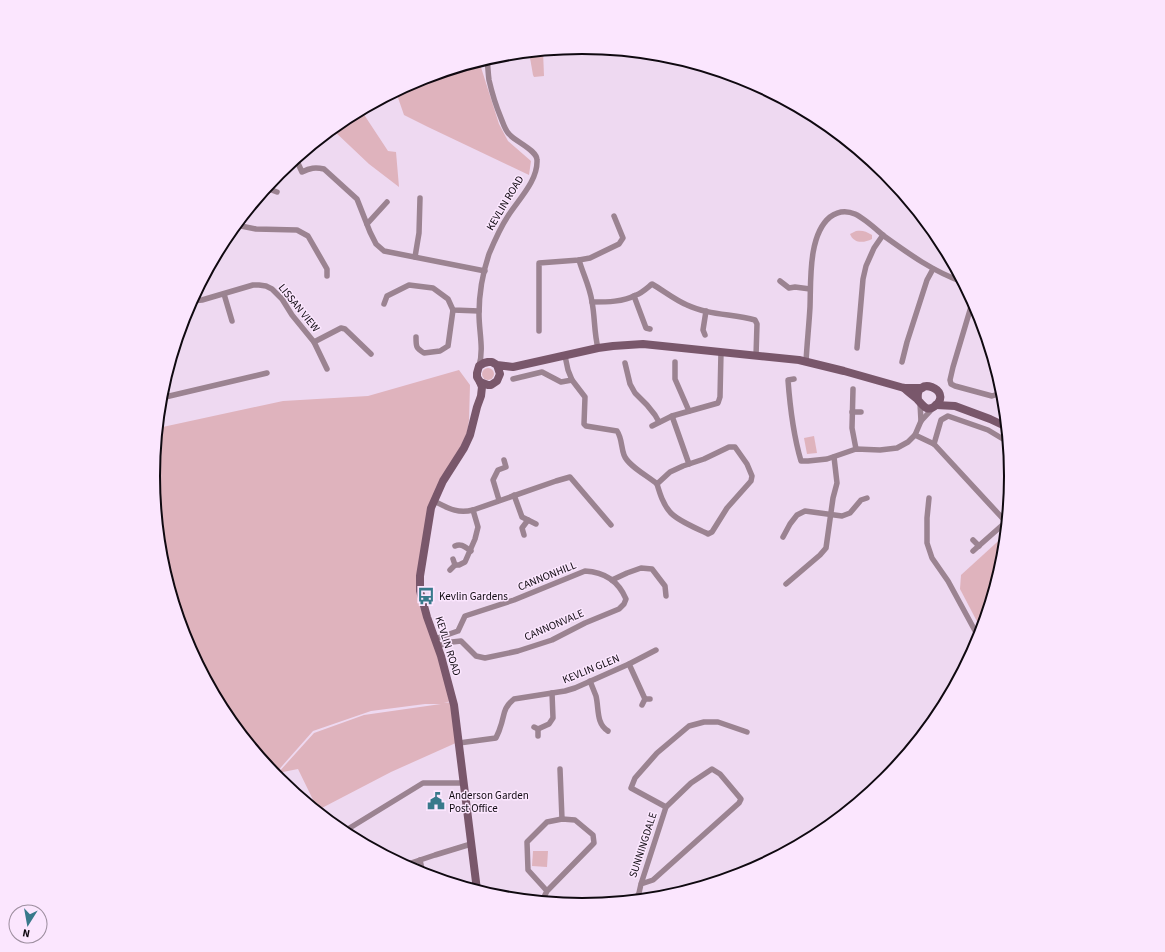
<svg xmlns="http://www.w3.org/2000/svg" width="1165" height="952" font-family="'Source Sans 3',sans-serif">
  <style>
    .green { fill: #dfb3bd }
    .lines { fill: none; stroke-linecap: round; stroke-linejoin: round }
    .street { stroke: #9b8391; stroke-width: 5.5 }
    .secondary { stroke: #79576b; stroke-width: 8 }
    .labels { text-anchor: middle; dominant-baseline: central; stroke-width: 3; stroke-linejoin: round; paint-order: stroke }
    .street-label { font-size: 11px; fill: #0f0910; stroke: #fbe6fe }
    .poi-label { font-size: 11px; fill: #0f0910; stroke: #fbe6fe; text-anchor: start }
    .rim { fill: none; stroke: #0f0910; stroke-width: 2 }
  </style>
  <rect width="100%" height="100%" fill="#eed9f1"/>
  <!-- green -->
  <g class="green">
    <path d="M 543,51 L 544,76 L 534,77 L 533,75 L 529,52 Z"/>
    <path d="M 479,61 L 499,124 L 508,141 L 531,161 L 529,175 L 428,127 L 404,115 L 396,92 L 419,80 Z"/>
    <path d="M 361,110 L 388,151 L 396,152 L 399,187 L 369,164 L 332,129 L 344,119 Z"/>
    <path d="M 856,231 C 862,230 866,231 872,235 L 872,239 C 864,243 854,244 850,234 Z"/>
    <circle cx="488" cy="374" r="6"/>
    <path d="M 459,370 L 470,385 L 469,420 L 467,433 L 455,458 L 436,490 L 416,590 L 419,604 L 433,641 L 451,701 L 444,703 L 453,702 L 458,742 L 391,772 L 318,810 L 298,769 L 278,773 L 314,733 L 364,715 L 441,704 L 425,704 L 371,711 L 313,731 L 275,774 L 226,714 L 186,640 L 162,559 L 154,476 L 158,428 L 283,401 L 368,396 Z"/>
    <path d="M 814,436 L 817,453 L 807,454 L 804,438 Z"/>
    <path d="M 1006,534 L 1003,560 L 982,631 L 960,589 L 961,575 Z"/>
    <path d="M 533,851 L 548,851 L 547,867 L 532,866 Z"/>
  </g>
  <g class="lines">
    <!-- street -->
    <g class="street">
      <path d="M 296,159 L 302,172 C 310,168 315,167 324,169 L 357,199 L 370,232 L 376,244 L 384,251 L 485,271"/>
      <path d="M 266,188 L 277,192"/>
      <path d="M 367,224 L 387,202"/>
      <path d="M 236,225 L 256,229 L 297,230 L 308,236 L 327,269 L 327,276"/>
      <path d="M 415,257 L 419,233 L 420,198"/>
      <path d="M 579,260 C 583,274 590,287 592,302 C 595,317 594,333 598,348"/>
      <path d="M 780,281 L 789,288 L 795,287 L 810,289"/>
      <path d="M 224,294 L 232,321"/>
      <path d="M 634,296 L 646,328 L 650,329"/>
      <path d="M 973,300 L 953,367 L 950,380 L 951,384 L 955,386 L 992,396 L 998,394 L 1001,384"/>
      <path d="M 192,301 L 202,300 L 253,285 L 259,285 L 266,286 L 272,289 L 282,299 L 292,315 L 314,342 L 327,369"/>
      <path d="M 592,302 C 607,302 623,302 636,295 C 642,293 647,288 652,284 C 664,291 675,300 687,305 C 708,315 733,314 755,320 L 757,324 L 756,356"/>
      <path d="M 384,304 L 387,296 L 409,285 L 433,288 L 448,299 L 453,310 L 479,311"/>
      <path d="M 539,331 L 539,263 L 579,260 L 590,258 L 619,244 L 623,238 L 614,216"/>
      <path d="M 705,335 L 703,330 L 706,311"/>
      <path d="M 416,337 C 416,347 416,348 424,353 L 440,351 L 448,346 L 453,310"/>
      <path d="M 314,342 L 341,328 L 345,329 L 371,354"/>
      <path d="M 857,348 L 863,279 L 866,266 L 874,248 L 883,235"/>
      <path d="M 565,356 L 568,370 L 572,380 L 585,397 L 584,424 L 586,426 L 617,431 C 622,438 621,447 624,455 C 628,466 648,476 657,484"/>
      <path d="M 675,362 L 675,379 L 689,411"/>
      <path d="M 806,362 C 807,343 809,325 810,307 C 811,281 808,235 830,217 C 838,211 846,210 855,214 C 864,218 877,230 884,236 C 909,254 934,272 963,282"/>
      <path d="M 902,362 L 907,342 L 927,280 L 933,269"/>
      <path d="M 625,363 L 630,384 L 635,393 L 647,405 L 655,415 L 659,422"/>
      <path d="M 479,366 C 484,349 479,332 479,314 C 479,296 483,272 489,254 C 494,242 500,228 508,216 C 518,200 538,181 537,160 C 537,150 516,142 509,134 C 505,130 503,123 501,118 C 496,106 492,93 489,80 C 488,73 488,66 487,59"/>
      <path d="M 513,379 L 542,372 L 561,382 L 572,380"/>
      <path d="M 794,379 L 788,380 C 790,407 793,434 801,461 L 808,461 L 827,459 L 856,449 L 880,450 L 897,448 L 908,442 L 915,435 L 921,421 L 933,408"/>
      <path d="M 853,389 L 852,428 L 856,449"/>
      <path d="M 161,398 L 267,373"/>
      <path d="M 920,403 L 921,421"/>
      <path d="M 852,412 L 861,412"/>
      <path d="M 672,416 L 689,464"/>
      <path d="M 652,426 L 672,416 L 718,403 L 720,397 L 721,352"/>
      <path d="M 915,435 L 934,444 L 1006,522"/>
      <path d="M 934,444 L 941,420 L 948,416 L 988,430 L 1008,442"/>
      <path d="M 729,447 L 735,447 L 747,464 L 752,476 L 751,481 L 727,508 L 712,532 L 708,534 C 698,529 676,520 670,512 C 663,504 660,494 657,484 L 670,472 L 683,466 L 704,459 Z"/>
      <path d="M 514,495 L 522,517 L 536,524"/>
      <path d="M 929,498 L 927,518 L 927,543 L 932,558 L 948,581 L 979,638"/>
      <path d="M 499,500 L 493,480 L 498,470 L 506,467 L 504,460"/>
      <path d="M 434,501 C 448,508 457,514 473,510 L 556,481 L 570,477 L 611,525"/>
      <path d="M 524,535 L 522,528 L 528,520"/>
      <path d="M 783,537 L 790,524 L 797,515 L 805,511 L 842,516 L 850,513 L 861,500 L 867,498"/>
      <path d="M 973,540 L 979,546"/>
      <path d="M 455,546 C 461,543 465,547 471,551"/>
      <path d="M 973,551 L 1007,521"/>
      <path d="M 455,565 L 459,565 L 465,562 L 475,539 L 478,527 L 473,510"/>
      <path d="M 450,570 L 455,565 L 453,559"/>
      <path d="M 612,580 L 627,573 L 641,568 L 652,569 L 665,586 L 666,596"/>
      <path d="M 786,584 L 820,555 L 826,548 L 833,498 L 837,483 L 834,457"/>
      <path d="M 435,639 L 458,631 L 465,616 L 514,600 L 585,571 C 604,572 618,580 626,599 L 624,604 L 619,609 L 585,623 L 552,640 L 518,651 L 485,658 L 476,656 L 461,641 L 452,642 L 437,646"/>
      <path d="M 629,664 L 645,699"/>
      <path d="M 590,681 C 592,686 594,691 596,696 C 599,708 596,724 608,731"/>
      <path d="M 642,705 L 645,699 L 650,699"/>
      <path d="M 534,727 L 538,729 L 538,736"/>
      <path d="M 538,729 L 549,724 L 553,718 L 552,693"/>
      <path d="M 459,743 L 496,738 C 497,735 499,732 500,728 C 505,715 502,709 514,699 L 565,691 L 575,688 L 629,664 L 656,650"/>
      <path d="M 560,769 L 562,819"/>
      <path d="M 666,807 L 631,788 L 635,778 L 657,753 L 689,726 L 704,722 L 718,722 L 747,732"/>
      <path d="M 351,836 L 348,829 L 423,783 L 464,783"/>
      <path d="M 420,860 L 423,874"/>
      <path d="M 405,865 L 435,855 L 471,844"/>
      <path d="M 635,900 L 639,893 L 641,884 L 666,807 L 691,783 L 712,769 L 720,774 L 741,799 L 739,803 L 653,880 L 641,884"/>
      <path d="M 542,901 L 547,891 L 594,843 L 593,835 L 575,820 L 562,819 L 547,822 L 527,842 L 528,870 L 547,891"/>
    </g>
    <!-- secondary -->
    <g class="secondary">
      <path d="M 497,365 L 500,374 L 497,381 L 491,385 L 488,385 L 480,382 L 477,377 L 477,373 L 479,366 L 484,363 L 488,362 L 492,362 L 497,365 L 513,367 L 598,348 L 613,346 L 643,344 L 799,360 L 844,371 L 904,388 L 922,388"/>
      <path d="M 904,388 C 908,392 912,395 916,398 C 922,404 927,414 936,405 C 953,390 914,374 918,400"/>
      <path d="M 936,405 L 955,406 L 990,419 L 1007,427"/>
      <path d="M 477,890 L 454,705 L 441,656 L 427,617 L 420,591 L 420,576 L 431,508 L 443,481 L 464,448 L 470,435 L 477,407 L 481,396 L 482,387 L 480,382"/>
    </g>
  </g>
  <!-- icons -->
  <defs>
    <g id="bus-bare" transform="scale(1.38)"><path d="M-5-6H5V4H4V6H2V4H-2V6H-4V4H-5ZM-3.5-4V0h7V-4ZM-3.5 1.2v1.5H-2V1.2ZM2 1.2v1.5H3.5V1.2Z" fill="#38798b" stroke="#fbe6fe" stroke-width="2.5" paint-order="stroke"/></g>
    <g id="civic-bare" transform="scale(1.38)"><path d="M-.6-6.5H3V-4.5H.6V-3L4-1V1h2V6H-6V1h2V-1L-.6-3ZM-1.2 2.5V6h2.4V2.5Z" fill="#38798b" stroke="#fbe6fe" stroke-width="2.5" paint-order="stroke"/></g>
  </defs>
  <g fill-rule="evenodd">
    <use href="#bus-bare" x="426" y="596"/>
    <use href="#civic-bare" x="436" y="801"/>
  </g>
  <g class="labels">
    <!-- street labels -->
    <g class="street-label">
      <text transform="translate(505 203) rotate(-59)">KEVLIN ROAD</text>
      <text transform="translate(299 308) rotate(51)">LISSAN VIEW</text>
      <text transform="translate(547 576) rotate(-22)">CANNONHILL</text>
      <text transform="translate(554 625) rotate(-23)">CANNONVALE</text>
      <text transform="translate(448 646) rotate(72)">KEVLIN ROAD</text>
      <text transform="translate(591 669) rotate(-22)">KEVLIN GLEN</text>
      <text transform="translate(643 845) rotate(-72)">SUNNINGDALE</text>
    </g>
    <!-- poi labels -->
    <g class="poi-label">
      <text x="439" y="596">Kevlin Gardens</text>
      <text x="449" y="795">Anderson Garden<tspan x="449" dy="13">Post Office</tspan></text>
    </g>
  </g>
  <!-- crop -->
  <path d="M0 0H1165V952H0ZM160 476a422 422 0 1 1 844 0a422 422 0 1 1-844 0Z" fill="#fbe6fe" fill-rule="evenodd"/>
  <path class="rim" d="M160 476a422 422 0 1 1 844 0a422 422 0 1 1-844 0Z"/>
  <!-- north arrow -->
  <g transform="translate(28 924) rotate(191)"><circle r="19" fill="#fbe6fe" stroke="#9d8e9f"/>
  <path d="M0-3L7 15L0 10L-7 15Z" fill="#38798b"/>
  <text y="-6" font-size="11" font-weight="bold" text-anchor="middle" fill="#0f0910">N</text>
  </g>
</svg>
